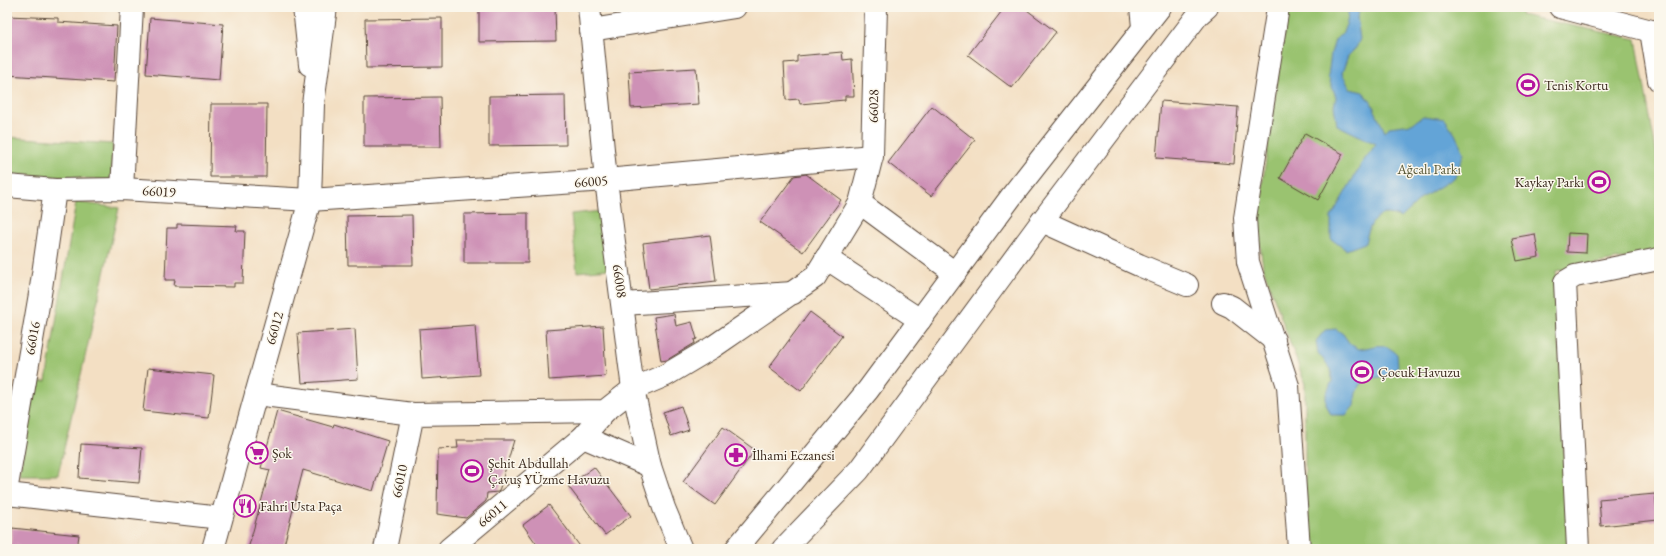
<svg xmlns="http://www.w3.org/2000/svg" width="1666" height="556" font-family="'EB Garamond',serif">
  <style>
    .green { fill: #9ac370; stroke: #6a7647 }
    .water { fill: #63a4d7; stroke: #4f677a }
    .building { fill: #ce91b6 }
    .lines { fill: none; stroke-linecap: round; stroke-linejoin: round }
    .minor-casing { stroke: #574537; stroke-width: 24 }
    .major-casing { stroke: #574537; stroke-width: 24 }
    .minor { stroke: #fff; stroke-width: 22 }
    .major { stroke: #fff; stroke-width: 22 }
    .labels { text-anchor: middle; dominant-baseline: central; stroke-width: 3; stroke-linejoin: round; paint-order: stroke }
    .poi-label { font-size: 14px; fill: #3b2a1e; stroke: #fbf7ec; text-anchor: start }
    .street-label { font-size: 14px; fill: #3b2a1e; stroke: #fbf7ec }
    .park-label { font-size: 14px; fill: #585837; stroke: #fbf7ec }
  </style>
  <rect width="100%" height="100%" fill="#fbf7ec"/>
  <filter id="ink" filterUnits="userSpaceOnUse"><feTurbulence type="fractalNoise" baseFrequency=".025" numOctaves="2"/><feDisplacementMap in="SourceGraphic" scale="8" xChannelSelector="R" yChannelSelector="G"/><feConvolveMatrix kernelMatrix="1 2 1 2 8 2 1 2 1" color-interpolation-filters="sRGB"/></filter>
  <filter id="wash" filterUnits="userSpaceOnUse"><feTurbulence type="fractalNoise" baseFrequency=".012" numOctaves="4" result="noise"/><feDisplacementMap in="SourceGraphic" scale="16" xChannelSelector="R" yChannelSelector="G"/><feGaussianBlur stdDeviation="0.9" result="paint"/><feColorMatrix in="noise" values="0 0 0 0 0 0 0 0 0 0 0 0 0 0 0 0 0 1.4 0 .05"/><feComposite in="paint" operator="in"/></filter>
  <g filter="url(#wash)">
    <rect width="100%" height="100%" fill="#f3dfc3"/>
    <!-- green -->
    <g class="green">
      <path d="M 1288,7 L 1523,7 L 1521,15 L 1636,39 L 1659,168 L 1659,252 L 1556,271 L 1564,460 L 1571,549 L 1311,549 L 1305,488 L 1305,384 L 1263,267 L 1257,222 Z"/>
      <path d="M 7,137 L 113,144 L 111,180 L 7,174 Z"/>
      <path d="M 76,202 L 119,208 L 58,475 L 19,475 L 35,382 L 46,381 Z"/>
      <path d="M 602,211 L 609,269 L 577,272 L 571,214 Z"/>
    </g>
    <!-- water -->
    <g class="water">
      <path d="M 1349,7 L 1361,7 L 1357,17 L 1360,39 L 1356,48 L 1348,56 L 1342,73 L 1350,89 L 1363,92 L 1371,102 L 1385,132 L 1389,127 L 1412,124 L 1423,116 L 1445,119 L 1455,134 L 1464,153 L 1455,177 L 1422,198 L 1401,218 C 1377,206 1370,223 1365,243 L 1346,250 L 1331,239 L 1331,217 L 1362,163 L 1376,144 L 1337,125 L 1334,106 L 1336,97 L 1328,76 L 1331,53 L 1335,40 L 1343,32 L 1347,22 Z"/>
      <path d="M 1336,329 L 1343,334 L 1350,344 L 1359,349 C 1377,347 1382,340 1397,354 L 1398,366 L 1390,375 L 1370,379 L 1360,384 L 1356,393 L 1354,406 L 1346,415 L 1331,415 L 1326,404 L 1326,394 L 1332,381 L 1331,369 L 1318,353 L 1316,341 L 1325,330 Z"/>
    </g>
    <g id="blocks">
      <!-- building -->
      <g class="building">
        <path d="M 479,7 L 555,7 L 556,41 L 479,42 Z"/>
        <path d="M 1005,7 L 1023,7 L 1056,32 L 1012,88 L 968,55 Z"/>
        <path d="M 7,16 L 58,18 L 58,22 L 117,26 L 114,82 L 7,75 Z"/>
        <path d="M 150,18 L 223,24 L 219,80 L 146,74 Z"/>
        <path d="M 442,18 L 442,67 L 366,68 L 365,19 Z"/>
        <path d="M 842,52 L 843,60 L 852,59 L 854,96 L 845,96 L 845,100 L 800,104 L 799,99 L 786,100 L 784,63 L 797,62 L 797,56 Z"/>
        <path d="M 696,68 L 699,104 L 631,108 L 629,72 Z"/>
        <path d="M 565,95 L 566,145 L 489,146 L 489,96 Z"/>
        <path d="M 440,97 L 441,147 L 364,147 L 364,98 Z"/>
        <path d="M 1161,101 L 1238,107 L 1234,164 L 1156,158 Z"/>
        <path d="M 211,104 L 267,104 L 266,177 L 210,177 Z"/>
        <path d="M 932,106 L 975,140 L 931,196 L 888,163 Z"/>
        <path d="M 1305,133 L 1343,154 L 1318,200 L 1280,178 Z"/>
        <path d="M 806,174 L 841,200 L 803,252 L 760,222 L 794,176 Z"/>
        <path d="M 528,213 L 528,263 L 464,263 L 464,214 Z"/>
        <path d="M 412,215 L 413,265 L 348,265 L 347,216 Z"/>
        <path d="M 177,224 L 237,226 L 236,231 L 245,231 L 243,283 L 234,283 L 234,287 L 174,286 L 175,280 L 165,280 L 167,228 L 177,228 Z"/>
        <path d="M 1568,233 L 1587,234 L 1586,253 L 1567,252 Z"/>
        <path d="M 1535,234 L 1539,257 L 1517,261 L 1512,238 Z"/>
        <path d="M 710,235 L 716,281 L 649,289 L 643,243 Z"/>
        <path d="M 810,312 L 842,336 L 801,391 L 769,367 Z"/>
        <path d="M 674,314 L 676,326 L 692,322 L 697,339 L 694,340 L 695,343 L 667,360 L 661,361 L 654,317 Z"/>
        <path d="M 475,325 L 479,375 L 422,379 L 419,329 Z"/>
        <path d="M 603,326 L 606,376 L 549,380 L 546,330 Z"/>
        <path d="M 355,329 L 358,379 L 302,383 L 298,333 Z"/>
        <path d="M 148,368 L 214,375 L 209,418 L 143,411 Z"/>
        <path d="M 681,406 L 689,430 L 671,436 L 663,412 Z"/>
        <path d="M 277,411 L 333,427 L 334,424 L 388,441 L 373,491 L 303,470 L 283,549 L 248,549 L 270,470 L 261,468 Z"/>
        <path d="M 723,427 L 755,450 L 715,505 L 683,482 Z"/>
        <path d="M 457,440 L 514,440 L 499,491 L 498,492 L 487,493 L 486,501 L 466,518 L 437,514 L 438,449 L 458,448 Z"/>
        <path d="M 81,444 L 142,448 L 139,483 L 79,478 Z"/>
        <path d="M 594,467 L 631,516 L 605,535 L 568,486 Z"/>
        <path d="M 1655,494 L 1658,520 L 1601,526 L 1599,499 Z"/>
        <path d="M 549,505 L 582,549 L 540,549 L 523,525 Z"/>
        <path d="M 12,528 L 79,535 L 77,549 L 10,549 Z"/>
      </g>
    </g>
  </g>
  <g filter="url(#ink)">
    <use href="#blocks" fill-opacity="0" stroke="#574537" stroke-width="1"/>
    <g class="lines">
      <!-- minor casing -->
      <g class="minor-casing">
        <g id="minor">
          <path d="M 304,7 L 310,65"/>
          <path d="M 589,7 L 606,180 L 633,389 L 650,466 L 664,508 L 681,549"/>
          <path d="M 1141,7 L 1143,27"/>
          <path d="M 1278,7 L 1245,218 L 1248,262 L 1288,386 L 1299,549"/>
          <path d="M 1560,7 L 1659,33"/>
          <path d="M 591,30 L 735,7"/>
          <path d="M 1651,31 L 1659,80"/>
          <path d="M 7,186 L 55,190 L 122,189 L 310,200 L 606,180 L 872,156"/>
          <path d="M 122,189 L 132,7"/>
          <path d="M 860,203 L 955,273"/>
          <path d="M 1042,221 L 1139,265 L 1187,285"/>
          <path d="M 826,258 L 920,320"/>
          <path d="M 1223,303 L 1232,307 L 1274,340"/>
          <path d="M 623,304 L 793,293"/>
          <path d="M 256,394 L 413,414 L 605,411 L 633,389 L 666,375 L 713,347 L 815,277 L 860,203 L 872,156 L 876,7"/>
          <path d="M 583,437 L 650,466"/>
          <path d="M 7,486 L 41,288 L 55,190"/>
          <path d="M 7,494 L 221,518"/>
          <path d="M 213,549 L 310,200 L 313,104 L 326,7"/>
          <path d="M 385,549 L 413,414"/>
          <path d="M 449,549 L 583,437 L 605,411"/>
          <path d="M 1578,549 L 1565,282 L 1575,276 L 1659,259"/>
        </g>
      </g>
      <!-- major casing -->
      <g class="major-casing">
        <g id="major">
          <path d="M 736,549 L 868,390 L 1011,197 L 1160,7"/>
          <path d="M 783,549 L 859,470 L 1042,221 L 1198,15 L 1207,7"/>
        </g>
      </g>
      <!-- minor -->
      <use href="#minor" class="minor"/>
      <!-- major -->
      <use href="#major" class="major"/>
    </g>
  </g>
  <!-- icons -->
  <defs>
    <g id="stadium-ring" transform="scale(1.15)"><circle r="9.5" fill="#fbf7ec" stroke="#b5179e" stroke-width="1.5"/><path d="M0-5a6.5 5 0 1 0 0 10a6.5 5 0 1 0 0-10ZM-3.5-1.8h7v3.6h-7Z" fill="#b5179e"/></g>
    <g id="supermarket-ring" transform="scale(1.15)"><circle r="9.5" fill="#fbf7ec" stroke="#b5179e" stroke-width="1.5"/><path d="M-6-5.5h2.5l.6 2H6L4.5 2H-2.5L-4.4-4H-6ZM-1.5 3.2a1.3 1.3 0 1 0 .1 0ZM3 3.2a1.3 1.3 0 1 0 .1 0Z" fill="#b5179e"/></g>
    <g id="pharmacy-ring" transform="scale(1.15)"><circle r="9.5" fill="#fbf7ec" stroke="#b5179e" stroke-width="1.5"/><path d="M-2-6h4v4h4v4h-4v4h-4v-4h-4v-4h4Z" fill="#b5179e"/></g>
    <g id="restaurant-ring" transform="scale(1.15)"><circle r="9.5" fill="#fbf7ec" stroke="#b5179e" stroke-width="1.5"/><path d="M-5-6h1v4h1v-4h1v4h1v-4h1v5L-1.5 .5V6h-2V.5L-5-1ZM5-6V6H3V1.5H1.5Q1.5-4 5-6Z" fill="#b5179e"/></g>
  </defs>
  <g fill-rule="evenodd">
    <use href="#stadium-ring" x="1528" y="85"/>
    <use href="#stadium-ring" x="1599" y="182"/>
    <use href="#stadium-ring" x="1362" y="372"/>
    <use href="#supermarket-ring" x="257" y="453"/>
    <use href="#pharmacy-ring" x="736" y="455"/>
    <use href="#stadium-ring" x="472" y="471"/>
    <use href="#restaurant-ring" x="245" y="506"/>
  </g>
  <g class="labels">
    <!-- poi labels -->
    <g class="poi-label">
      <text x="1544" y="85">Tenis Kortu</text>
      <text x="1584" y="182" text-anchor="end">Kaykay Parkı</text>
      <text x="1378" y="372">Çocuk Havuzu</text>
      <text x="272" y="453">Şok</text>
      <text x="752" y="455">İlhami Eczanesi</text>
      <text x="488" y="463">Şehit Abdullah<tspan x="488" dy="16">Çavuş YÜzme Havuzu</tspan></text>
      <text x="260" y="506">Fahri Usta Paça</text>
    </g>
    <!-- street labels -->
    <g class="street-label">
      <text transform="translate(873 106) rotate(-89)">66028</text>
      <text transform="translate(591 181) rotate(-4)">66005</text>
      <text transform="translate(159 191) rotate(3)">66019</text>
      <text transform="translate(620 281) rotate(82)">66008</text>
      <text transform="translate(274 328) rotate(-74)">66012</text>
      <text transform="translate(32 338) rotate(-80)">66016</text>
      <text transform="translate(399 481) rotate(-78)">66010</text>
      <text transform="translate(492 513) rotate(-40)">66011</text>
    </g>
    <!-- park labels -->
    <g class="park-label">
      <text x="1429" y="169">Ağcalı Parkı</text>
    </g>
  </g>
  <!-- margin -->
  <rect width="1666" height="556" fill="none" stroke="#fbf7ec" stroke-width="24"/>
</svg>
